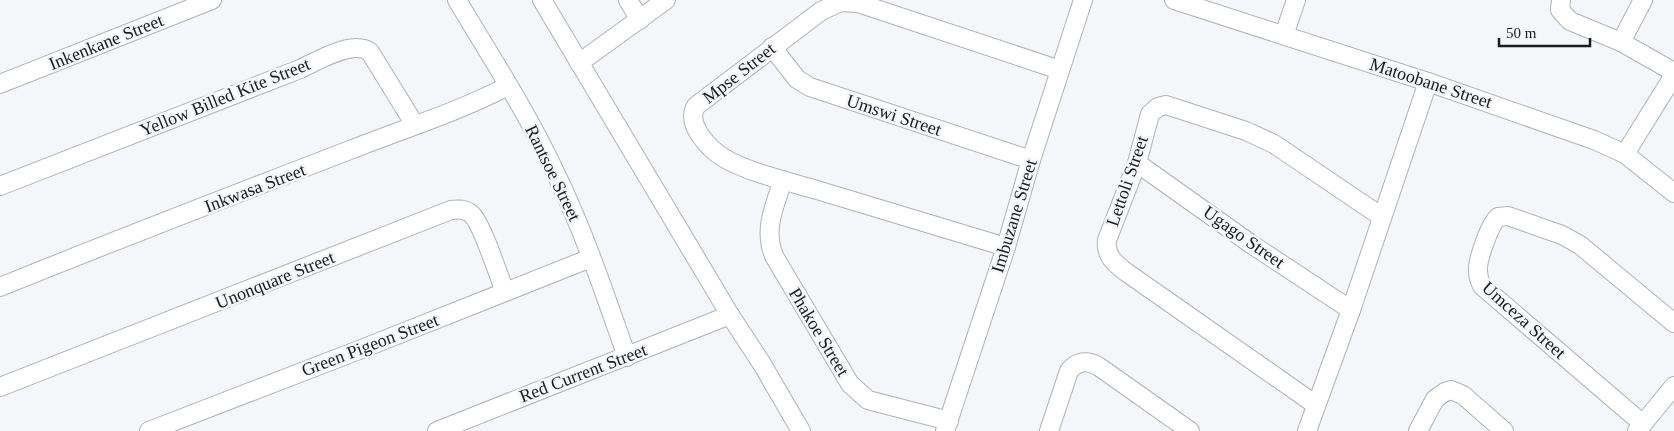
<svg xmlns="http://www.w3.org/2000/svg" width="1674" height="431" font-family="Georgia,serif">
  <style>
    .lines { fill: none; stroke-linecap: round; stroke-linejoin: round }
    .minor-casing { stroke: #b0b2b5; stroke-width: 20 }
    .minor { stroke: #fff; stroke-width: 18 }
    .labels { text-anchor: middle; dominant-baseline: central; stroke-width: 5; stroke-linejoin: round; paint-order: stroke }
    .street-label { font-size: 18px; fill: #1b1b1c; stroke: #f4f6fa }
  </style>
  <rect width="100%" height="100%" fill="#f4f6fa"/>
  <g class="lines">
    <!-- minor casing -->
    <g class="minor-casing">
      <g id="minor">
        <path d="M 457,0 C 491,57 527,112 555,172 C 584,231 605,295 627,357"/>
        <path d="M 542,0 L 730,315 L 762,364 L 801,431"/>
        <path d="M 628,0 L 640,20"/>
        <path d="M 1174,0 L 1428,82 L 1594,140 L 1625,154 L 1674,193"/>
        <path d="M 1561,0 L 1560,10 L 1570,21 L 1621,42 L 1674,72"/>
        <path d="M 1284,35 L 1296,0"/>
        <path d="M 1621,42 L 1643,0"/>
        <path d="M 772,47 L 797,79 L 810,87 L 1031,160"/>
        <path d="M 579,63 L 666,0"/>
        <path d="M 0,84 L 212,0"/>
        <path d="M 1625,154 L 1674,75"/>
        <path d="M 1137,163 L 1251,244 L 1351,310"/>
        <path d="M 783,180 C 775,205 763,229 774,256 L 850,384 L 868,400 L 949,421"/>
        <path d="M 0,186 L 300,69 C 317,61 354,39 370,52 L 415,125"/>
        <path d="M 1006,247 C 943,228 880,209 817,190 C 790,182 747,172 724,158 C 709,149 685,124 696,106 L 821,11 L 841,2 L 858,3 L 1060,70"/>
        <path d="M 0,287 C 116,240 233,195 350,150 C 403,129 458,112 508,86"/>
        <path d="M 0,387 L 451,210 C 458,209 465,209 470,213 C 481,220 499,277 505,292"/>
        <path d="M 1316,405 L 1126,272 C 1114,263 1105,255 1107,240 L 1137,163 L 1150,114 L 1158,107 L 1166,105 L 1246,131 L 1274,144 L 1382,217"/>
        <path d="M 1643,424 L 1482,286 C 1480,282 1478,277 1478,271 C 1477,260 1490,224 1498,217 L 1508,216 L 1562,235 L 1580,245 L 1674,323"/>
        <path d="M 149,431 L 359,350 L 591,258"/>
        <path d="M 437,431 L 730,315"/>
        <path d="M 945,431 L 1006,247 L 1031,160 L 1083,0"/>
        <path d="M 1049,431 L 1069,371 C 1077,361 1087,360 1098,366 L 1190,431"/>
        <path d="M 1307,431 L 1351,310 L 1428,82"/>
        <path d="M 1418,431 L 1435,399 L 1445,392 L 1451,390 L 1463,395 L 1504,431"/>
        <path d="M 1637,431 L 1674,386"/>
      </g>
    </g>
    <!-- minor -->
    <use href="#minor" class="minor"/>
  </g>
  <g class="labels">
    <!-- street labels -->
    <g class="street-label">
      <text transform="translate(106 42) rotate(-22)">Inkenkane Street</text>
      <text transform="translate(739 73) rotate(-38)">Mpse Street</text>
      <text transform="translate(1431 83) rotate(18)">Matoobane Street</text>
      <text transform="translate(225 97) rotate(-22)">Yellow Billed Kite Street</text>
      <text transform="translate(894 115) rotate(18)">Umswi Street</text>
      <text transform="translate(553 173) rotate(64)">Rantsoe Street</text>
      <text transform="translate(1127 181) rotate(-71)">Lettoli Street</text>
      <text transform="translate(255 188) rotate(-21)">Inkwasa Street</text>
      <text transform="translate(1014 216) rotate(-73)">Imbuzane Street</text>
      <text transform="translate(1244 237) rotate(35)">Ugago Street</text>
      <text transform="translate(275 280) rotate(-22)">Unonquare Street</text>
      <text transform="translate(1524 320) rotate(42)">Umceza Street</text>
      <text transform="translate(819 332) rotate(59)">Phakoe Street</text>
      <text transform="translate(370 345) rotate(-21)">Green Pigeon Street</text>
      <text transform="translate(583 373) rotate(-21)">Red Current Street</text>
    </g>
  </g>
  <!-- scale -->
  <path d="M1499 38v8h91v-8" fill="none" stroke="#1b1b1c" stroke-width="2.5"/>
  <text x="1506" y="38" font-size="15" fill="#1b1b1c" stroke="#f4f6fa" stroke-width="4" paint-order="stroke">50 m</text>
</svg>
